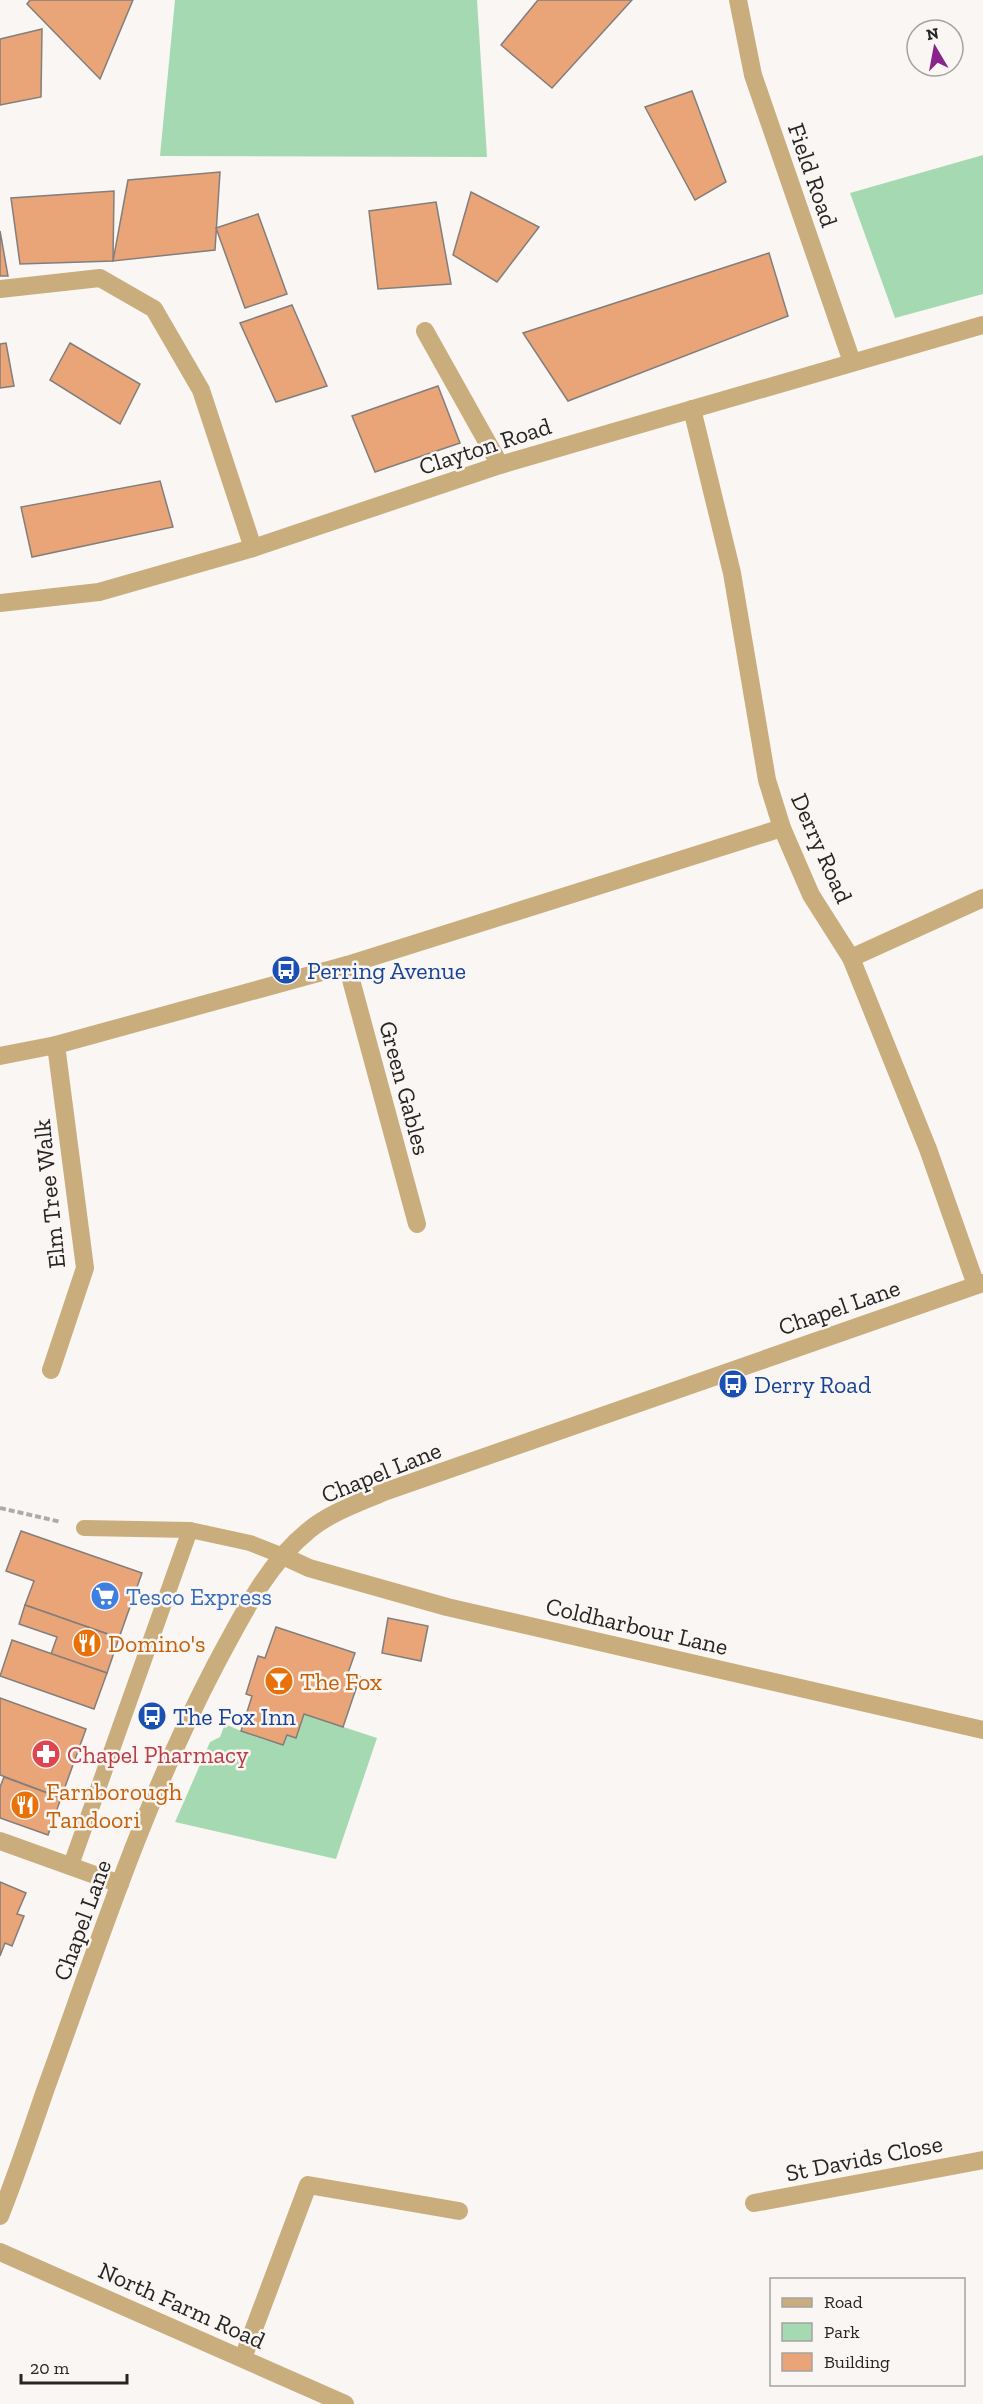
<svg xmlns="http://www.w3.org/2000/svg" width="983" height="2404" font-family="'Zilla Slab',serif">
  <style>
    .green { fill: #a5d9b2 }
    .building { fill: #e9a477; stroke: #827e7c; stroke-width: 1.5 }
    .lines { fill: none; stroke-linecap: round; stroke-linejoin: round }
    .path { stroke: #adaaa8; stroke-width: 4; stroke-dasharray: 6 3; stroke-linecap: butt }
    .service { stroke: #c9ad7c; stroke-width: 16 }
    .minor { stroke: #c9ad7c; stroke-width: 18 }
    .tertiary { stroke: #c9ad7c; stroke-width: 18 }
    .labels { text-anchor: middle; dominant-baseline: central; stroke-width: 5; stroke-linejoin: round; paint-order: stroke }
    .street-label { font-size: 24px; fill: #262524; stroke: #faf6f3 }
    .transit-label { font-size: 24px; fill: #164399; stroke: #faf6f3; text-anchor: start }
    .shop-label { font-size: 24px; fill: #366cbe; stroke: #faf6f3; text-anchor: start }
    .food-label { font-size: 24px; fill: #c56008; stroke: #faf6f3; text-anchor: start }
    .health-label { font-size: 24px; fill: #be3a42; stroke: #faf6f3; text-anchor: start }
  </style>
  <rect width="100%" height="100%" fill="#faf6f3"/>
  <!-- green -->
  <g class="green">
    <path d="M 175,0 L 477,0 L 487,157 L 160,156 Z"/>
    <path d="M 983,155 L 983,294 L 895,318 L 850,193 Z"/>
    <path d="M 304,1714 L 377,1738 L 336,1859 L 175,1822 L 210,1742 L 220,1737 L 225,1724 L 241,1731 L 283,1745 L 287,1735 Z"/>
  </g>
  <!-- building -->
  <g class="building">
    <path d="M 30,0 L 133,0 L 100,79 L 27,4 Z"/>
    <path d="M 538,0 L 632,0 L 552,88 L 501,45 Z"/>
    <path d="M 42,29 L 41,97 L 0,105 L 0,39 Z"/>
    <path d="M 692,91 L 726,182 L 695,200 L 645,107 Z"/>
    <path d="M 220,172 L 215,250 L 113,261 L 128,180 Z"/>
    <path d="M 114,191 L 113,261 L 20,264 L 11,198 Z"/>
    <path d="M 471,192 L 539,227 L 497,282 L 453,255 Z"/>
    <path d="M 436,202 L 451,284 L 378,289 L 369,211 Z"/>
    <path d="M 258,214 L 287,294 L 245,308 L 216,228 Z"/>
    <path d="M 0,231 L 8,276 L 0,276 Z"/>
    <path d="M 769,253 L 788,316 L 568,401 L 523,333 Z"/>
    <path d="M 292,305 L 327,386 L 276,402 L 240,323 Z"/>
    <path d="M 6,343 L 14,386 L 0,388 L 0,344 Z"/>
    <path d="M 70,343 L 140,384 L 120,424 L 50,380 Z"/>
    <path d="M 438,386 L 460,443 L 375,472 L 352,416 Z"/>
    <path d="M 160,481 L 173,527 L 32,557 L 21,507 Z"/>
    <path d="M 21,1531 L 142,1573 L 119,1638 L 25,1605 L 34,1581 L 6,1571 Z"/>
    <path d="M 25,1605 L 119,1638 L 107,1673 L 51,1654 L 57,1637 L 19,1624 Z"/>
    <path d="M 388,1618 L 428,1626 L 421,1661 L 382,1653 Z"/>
    <path d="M 276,1627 L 355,1653 L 348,1673 L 360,1677 L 343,1727 L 304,1714 L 296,1738 L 287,1735 L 283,1745 L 241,1731 L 252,1696 L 246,1694 L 258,1656 L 265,1658 Z"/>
    <path d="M 12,1640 L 107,1673 L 94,1709 L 0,1676 Z"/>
    <path d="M 0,1698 L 86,1729 L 61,1798 L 0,1775 Z"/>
    <path d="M 4,1777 L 61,1798 L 48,1835 L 0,1818 L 0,1787 Z"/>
    <path d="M 0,1882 L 26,1893 L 17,1914 L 24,1916 L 12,1946 L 5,1943 L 0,1956 Z"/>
  </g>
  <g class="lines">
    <!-- path -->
    <path class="path" d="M 0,1508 L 61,1522"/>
    <!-- service -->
    <g class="service">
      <path d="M 84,1528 L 190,1530 L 250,1543 L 283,1556"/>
      <path d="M 71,1865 L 190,1530"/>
    </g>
    <!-- minor -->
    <g class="minor">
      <path d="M 738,0 L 753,75 L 852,362"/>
      <path d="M 0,289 L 100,278 L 154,309 L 201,390 L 253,548"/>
      <path d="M 425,331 L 500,465"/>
      <path d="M 692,409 L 732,573 L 767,780 L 782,828 L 811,895 L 851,958 L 928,1149 L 976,1285"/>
      <path d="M 0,603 L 99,592 L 253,548 L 500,465 L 983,325"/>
      <path d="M 851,958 L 983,898"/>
      <path d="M 347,965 L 417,1224"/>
      <path d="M 0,1056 L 56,1045 L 347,965 L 782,828"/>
      <path d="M 51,1370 L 85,1268 L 56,1045"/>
      <path d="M 283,1556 L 309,1568 L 447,1607 L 983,1730"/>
      <path d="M 0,1841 L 120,1884"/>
      <path d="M 754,2203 L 983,2160"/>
      <path d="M 0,2252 L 345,2404"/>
      <path d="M 243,2358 L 308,2185 L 459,2211"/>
    </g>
    <!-- tertiary -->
    <path class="tertiary" d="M 0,2216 C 17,2174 31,2131 46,2088 C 98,1945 145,1799 216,1664 C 241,1618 266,1565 308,1531 C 329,1513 359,1503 384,1492 L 983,1283"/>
  </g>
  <!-- icons -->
  <defs>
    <g id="bus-disc" transform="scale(1.5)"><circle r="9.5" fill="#1a4fb4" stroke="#faf6f3"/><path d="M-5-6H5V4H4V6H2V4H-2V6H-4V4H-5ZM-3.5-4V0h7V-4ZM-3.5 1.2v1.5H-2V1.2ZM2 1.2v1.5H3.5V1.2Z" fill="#fff"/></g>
    <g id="supermarket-disc" transform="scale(1.5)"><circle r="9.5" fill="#3f7fe0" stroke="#faf6f3"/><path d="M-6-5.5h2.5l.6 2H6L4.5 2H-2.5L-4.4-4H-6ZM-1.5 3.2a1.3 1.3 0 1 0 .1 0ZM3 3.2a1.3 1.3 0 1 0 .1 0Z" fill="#fff"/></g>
    <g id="restaurant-disc" transform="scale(1.5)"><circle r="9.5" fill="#e8710a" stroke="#faf6f3"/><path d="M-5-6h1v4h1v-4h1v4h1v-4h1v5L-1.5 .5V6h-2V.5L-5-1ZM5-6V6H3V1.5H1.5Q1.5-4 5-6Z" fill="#fff"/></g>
    <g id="bar-disc" transform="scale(1.5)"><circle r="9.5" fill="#e8710a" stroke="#faf6f3"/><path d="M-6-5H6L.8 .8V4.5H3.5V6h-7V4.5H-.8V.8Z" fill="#fff"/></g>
    <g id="pharmacy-disc" transform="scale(1.5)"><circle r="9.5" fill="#e0444e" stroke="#faf6f3"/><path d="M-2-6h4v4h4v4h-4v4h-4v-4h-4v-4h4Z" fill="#fff"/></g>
  </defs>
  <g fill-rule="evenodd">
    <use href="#bus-disc" x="286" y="970"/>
    <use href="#bus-disc" x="733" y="1384"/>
    <use href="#supermarket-disc" x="105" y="1596"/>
    <use href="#restaurant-disc" x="87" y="1643"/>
    <use href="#bar-disc" x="279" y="1681"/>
    <use href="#bus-disc" x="152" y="1716"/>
    <use href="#pharmacy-disc" x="46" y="1754"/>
    <use href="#restaurant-disc" x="25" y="1805"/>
  </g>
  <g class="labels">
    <!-- street labels -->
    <g class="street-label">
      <text transform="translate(813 175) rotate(71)">Field Road</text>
      <text transform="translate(485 446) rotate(-18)">Clayton Road</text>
      <text transform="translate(822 848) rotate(66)">Derry Road</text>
      <text transform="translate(405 1088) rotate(75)">Green Gables</text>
      <text transform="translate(49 1194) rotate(-96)">Elm Tree Walk</text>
      <text transform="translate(839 1307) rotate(-19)">Chapel Lane</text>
      <text transform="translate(381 1472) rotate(-22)">Chapel Lane</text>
      <text transform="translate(637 1626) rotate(13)">Coldharbour Lane</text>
      <text transform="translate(82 1920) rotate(-70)">Chapel Lane</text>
      <text transform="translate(864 2158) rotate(-11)">St Davids Close</text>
      <text transform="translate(182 2305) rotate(24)">North Farm Road</text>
    </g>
    <!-- transit labels -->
    <g class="transit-label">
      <text x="307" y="970">Perring Avenue</text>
      <text x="754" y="1384">Derry Road</text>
      <text x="173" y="1716">The Fox Inn</text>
    </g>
    <!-- shop labels -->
    <g class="shop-label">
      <text x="126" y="1596">Tesco Express</text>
    </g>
    <!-- food labels -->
    <g class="food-label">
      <text x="108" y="1643">Domino's</text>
      <text x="300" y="1681">The Fox</text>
      <text x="46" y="1791">Farnborough<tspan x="46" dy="28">Tandoori</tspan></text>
    </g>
    <!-- health labels -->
    <g class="health-label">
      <text x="67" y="1754">Chapel Pharmacy</text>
    </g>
  </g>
  <!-- legend -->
  <rect x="770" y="2278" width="195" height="108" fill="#faf6f3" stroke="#a5a2a0" stroke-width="1.5"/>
  <rect x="782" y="2298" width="30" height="9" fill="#c9ad7c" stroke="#a5a2a0" stroke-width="1.5"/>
  <text x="824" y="2308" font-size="18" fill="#262524">Road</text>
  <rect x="782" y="2323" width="30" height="18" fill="#a5d9b2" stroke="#a5a2a0" stroke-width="1.5"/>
  <text x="824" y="2338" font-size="18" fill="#262524">Park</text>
  <rect x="782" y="2353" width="30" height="18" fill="#e9a477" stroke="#a5a2a0" stroke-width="1.5"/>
  <text x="824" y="2368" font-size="18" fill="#262524">Building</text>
  <!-- north arrow -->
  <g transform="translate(935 48) rotate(350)"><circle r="28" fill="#faf6f3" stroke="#a5a2a0" stroke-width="1.5"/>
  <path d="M0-4.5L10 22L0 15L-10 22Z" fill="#89248b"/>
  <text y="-9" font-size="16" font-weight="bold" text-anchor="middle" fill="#262524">N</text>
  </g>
  <!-- scale -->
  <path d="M21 2374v9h106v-9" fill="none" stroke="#262524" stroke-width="3"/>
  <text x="30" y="2374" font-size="18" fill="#262524" stroke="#faf6f3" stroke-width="4.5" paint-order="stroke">20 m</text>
</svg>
